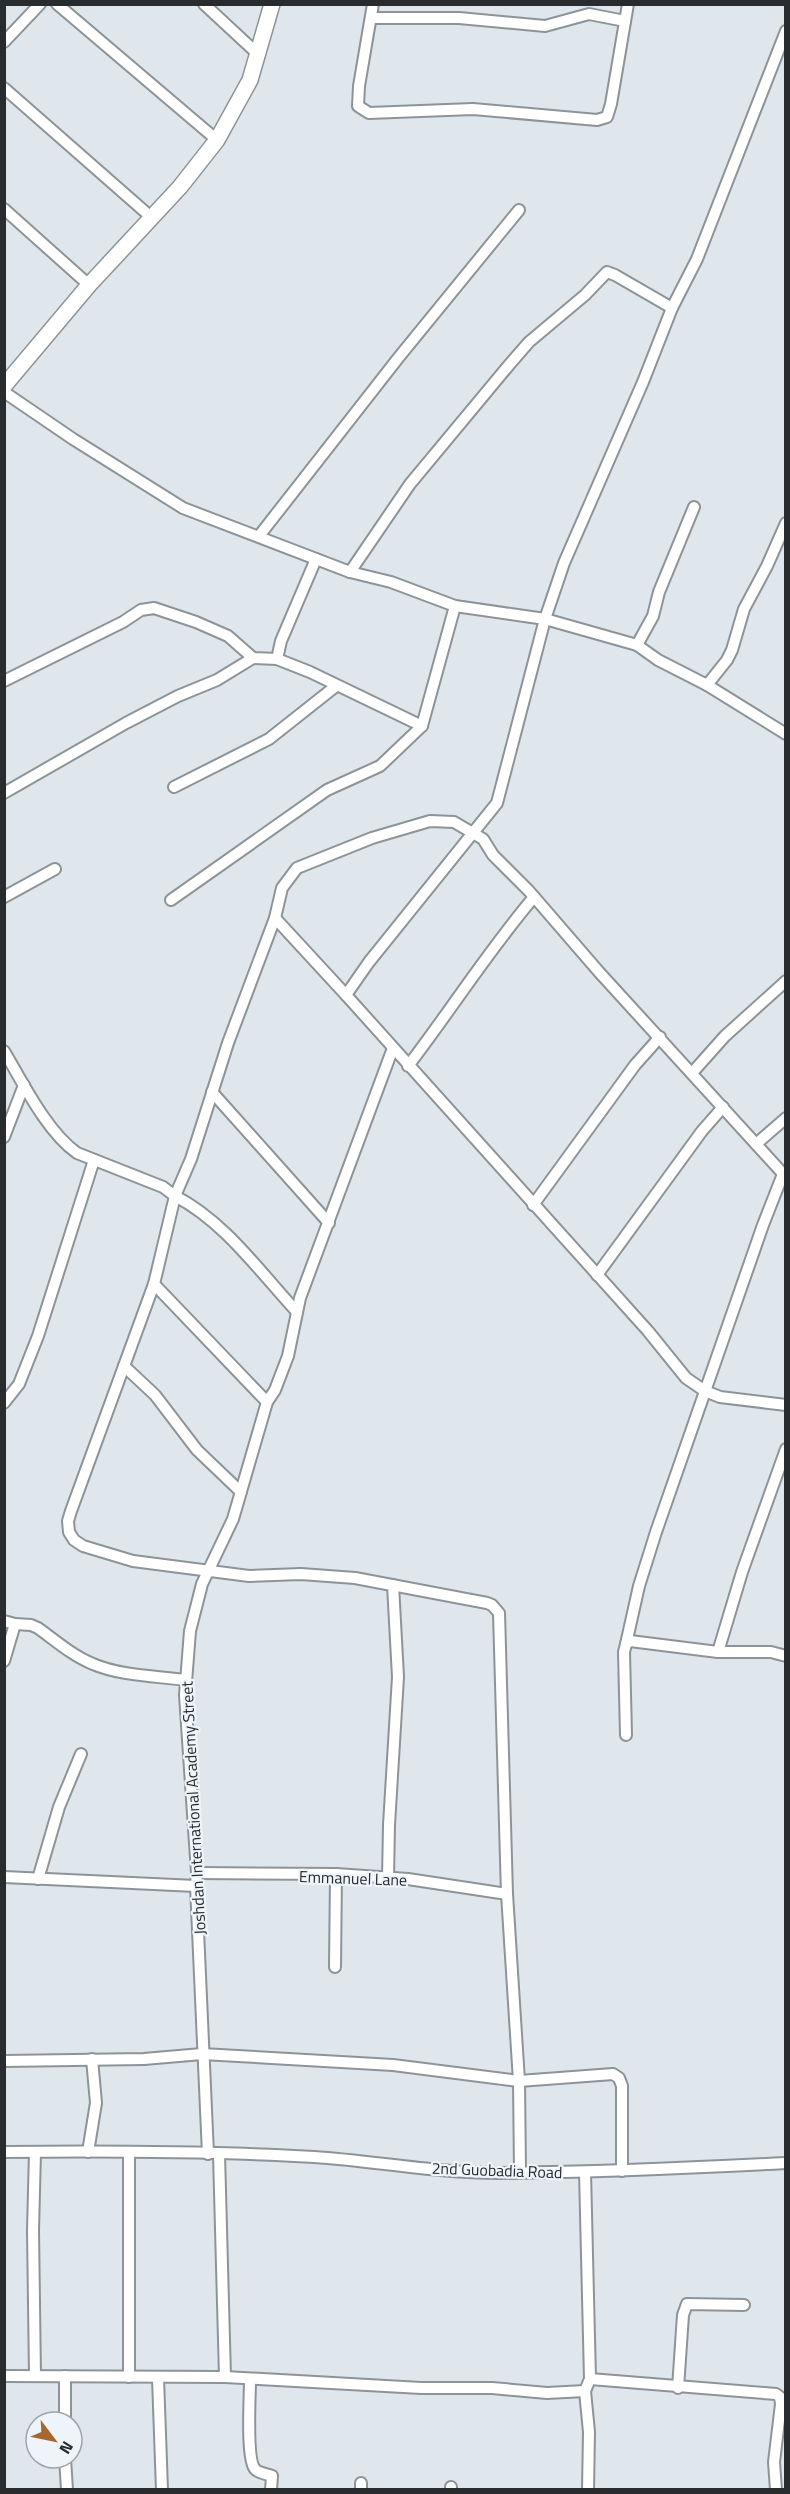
<svg xmlns="http://www.w3.org/2000/svg" width="790" height="2494" font-family="'Titillium Web',sans-serif">
  <style>
    .lines { fill: none; stroke-linecap: round; stroke-linejoin: round }
    .street-casing { stroke: #8d9498; stroke-width: 14 }
    .secondary-casing { stroke: #8d9498; stroke-width: 18 }
    .street { stroke: #fff; stroke-width: 10 }
    .secondary { stroke: #fff; stroke-width: 15 }
    .labels { text-anchor: middle; dominant-baseline: central; stroke-width: 4.5; stroke-linejoin: round; paint-order: stroke }
    .street-label { font-size: 16px; fill: #292c2e; stroke: #edf5fa }
  </style>
  <rect width="100%" height="100%" fill="#e0e7ec"/>
  <g class="lines">
    <!-- street casing -->
    <g class="street-casing">
      <g id="street">
        <path d="M 57,4 L 217,140"/>
        <path d="M 204,4 L 259,55"/>
        <path d="M 373,4 L 359,86 L 358,106 L 369,113 L 473,109 L 597,120 L 607,117 L 611,104 L 628,4"/>
        <path d="M 371,18 L 459,18 L 545,26 L 589,14 L 625,21"/>
        <path d="M 4,42 L 40,4"/>
        <path d="M 4,88 L 151,217"/>
        <path d="M 4,209 L 89,285"/>
        <path d="M 4,392 L 73,439 L 183,508 L 350,572 L 391,582 L 455,606 L 545,619 L 637,645 L 658,660 L 707,685 L 786,734"/>
        <path d="M 259,536 L 399,357 L 519,210"/>
        <path d="M 350,572 L 410,484 L 509,365 L 529,342 L 585,295 L 607,272 L 615,275 L 672,308"/>
        <path d="M 637,645 L 653,616 L 659,592 L 694,507"/>
        <path d="M 277,659 L 281,641 L 316,559"/>
        <path d="M 4,681 L 123,622 L 141,610 L 154,608 L 196,622 L 228,636 L 253,658 L 277,659 L 310,672 L 422,726"/>
        <path d="M 707,685 L 727,660 L 732,650 L 744,609 L 767,566 L 786,523"/>
        <path d="M 174,787 L 269,739 L 336,686"/>
        <path d="M 4,793 L 126,723 L 178,696 L 217,680 L 253,658"/>
        <path d="M 4,897 L 55,869"/>
        <path d="M 171,900 L 327,790 L 380,766 L 422,726 L 455,606"/>
        <path d="M 275,918 L 282,888 L 297,868 L 372,838 L 430,821 L 454,822 L 483,839 L 493,855 L 529,891 L 599,972 L 786,1177"/>
        <path d="M 346,995 L 648,1331 L 686,1378 L 705,1391 L 720,1397 L 786,1405"/>
        <path d="M 4,1051 C 23,1083 47,1132 77,1153 L 163,1187 L 175,1196 L 191,1159 L 228,1043 L 275,918 L 346,995 L 369,962 L 497,803 L 545,619 L 564,563 L 643,382 L 672,308 L 697,259 L 786,31"/>
        <path d="M 408,1066 C 451,1010 488,951 534,897"/>
        <path d="M 692,1073 L 725,1036 L 786,981"/>
        <path d="M 212,1092 L 329,1223"/>
        <path d="M 4,1137 L 24,1085"/>
        <path d="M 756,1144 L 786,1118"/>
        <path d="M 533,1205 L 635,1065 L 660,1037"/>
        <path d="M 597,1275 L 702,1131 L 723,1107"/>
        <path d="M 154,1284 L 267,1402"/>
        <path d="M 297,1312 C 260,1272 224,1221 175,1196 L 154,1284 L 71,1511 L 68,1521 L 69,1532 L 74,1540 L 83,1546 L 133,1561 L 249,1576 L 301,1574 L 355,1578 L 487,1603 L 492,1605 L 499,1613 L 507,1894 L 519,2081 L 520,2172"/>
        <path d="M 124,1366 L 155,1395 L 197,1450 L 241,1492"/>
        <path d="M 4,1403 L 19,1384 L 38,1336 L 94,1160"/>
        <path d="M 4,1621 L 15,1624 L 4,1661"/>
        <path d="M 15,1624 L 31,1625 L 38,1628 C 56,1641 73,1656 93,1664 C 121,1676 156,1676 186,1680"/>
        <path d="M 626,1644 L 639,1586 L 656,1532 L 763,1225 L 783,1174"/>
        <path d="M 718,1652 L 742,1572 L 786,1449"/>
        <path d="M 626,1735 L 624,1652 L 626,1644 L 630,1641 L 718,1652 L 771,1652 L 786,1656"/>
        <path d="M 197,1873 L 336,1874 L 408,1879 L 507,1894"/>
        <path d="M 4,1877 L 196,1886"/>
        <path d="M 388,1878 L 389,1825 L 398,1677 L 393,1585"/>
        <path d="M 38,1879 L 59,1807 L 81,1754"/>
        <path d="M 335,1967 L 336,1874"/>
        <path d="M 4,2061 L 144,2059 L 202,2054 L 393,2065 L 519,2081 L 613,2074 L 619,2078 L 622,2086 L 622,2171"/>
        <path d="M 4,2152 C 107,2151 211,2151 314,2157 C 375,2161 437,2173 499,2173 C 595,2172 690,2168 786,2163"/>
        <path d="M 88,2152 L 96,2103 L 92,2059"/>
        <path d="M 208,2154 L 196,1886 L 197,1873 L 185,1695 L 190,1631 L 202,1584 L 233,1519 L 267,1402 L 275,1390 L 288,1356 L 300,1298 L 393,1048"/>
        <path d="M 219,2154 L 225,2377"/>
        <path d="M 585,2172 L 590,2379 L 585,2391 L 589,2432 L 588,2490"/>
        <path d="M 4,2376 L 225,2377 L 421,2388 L 492,2388 L 547,2393 L 585,2391"/>
        <path d="M 35,2376 L 33,2230 L 35,2152"/>
        <path d="M 129,2377 L 129,2152"/>
        <path d="M 158,2378 L 162,2490"/>
        <path d="M 590,2379 L 776,2394 L 780,2397 L 781,2404 L 774,2462 L 776,2490"/>
        <path d="M 250,2380 C 250,2396 246,2459 255,2469 C 258,2473 267,2474 272,2476 L 271,2490"/>
        <path d="M 678,2388 L 683,2315 L 687,2304 L 744,2305"/>
        <path d="M 65,2422 L 65,2376"/>
        <path d="M 65,2458 L 67,2490"/>
        <path d="M 361,2483 L 361,2490"/>
        <path d="M 451,2490 L 451,2487"/>
      </g>
    </g>
    <!-- secondary casing -->
    <g class="secondary-casing">
      <path id="secondary" d="M 4,386 L 89,285 L 180,187 L 217,140 L 250,80 L 272,4"/>
    </g>
    <!-- street -->
    <use href="#street" class="street"/>
    <!-- secondary -->
    <use href="#secondary" class="secondary"/>
  </g>
  <g class="labels">
    <!-- street labels -->
    <g class="street-label">
      <text transform="translate(193 1808) rotate(-93)">Joshdan International Academy Street</text>
      <text transform="translate(353 1878) rotate(2)">Emmanuel Lane</text>
      <text transform="translate(497 2170) rotate(2)">2nd Guobadia Road</text>
    </g>
  </g>
  <!-- border -->
  <rect width="790" height="2494" fill="none" stroke="#292c2e" stroke-width="12"/>
  <!-- north arrow -->
  <g transform="translate(54 2440) rotate(122)"><circle r="28" fill="#edf5fa" stroke="#9fa5a8" stroke-width="1.5"/>
  <path d="M0-4.5L10 22L0 15L-10 22Z" fill="#a76731"/>
  <text y="-9" font-size="16" font-weight="bold" text-anchor="middle" fill="#292c2e">N</text>
  </g>
</svg>
